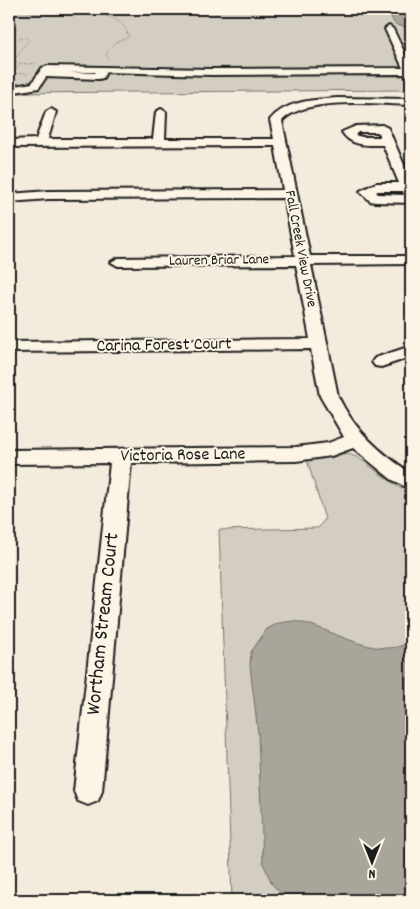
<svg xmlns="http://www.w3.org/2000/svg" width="420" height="909" font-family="Dekko,sans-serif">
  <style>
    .green { fill: #d3cec1; stroke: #78756e }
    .water { fill: #aaa59b; stroke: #716e68 }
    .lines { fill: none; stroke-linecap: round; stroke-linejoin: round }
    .minor-casing { stroke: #1c1c1c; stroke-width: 4 }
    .path { stroke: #1c1c1c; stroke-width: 1; stroke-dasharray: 0.5 2; stroke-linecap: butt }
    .minor { fill: #fcf5e5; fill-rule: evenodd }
    .labels { text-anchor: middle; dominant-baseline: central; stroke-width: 4; stroke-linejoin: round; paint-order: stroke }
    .far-street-label { font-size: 15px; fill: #1c1c1c; stroke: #fcf5e5 }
    .street-label { font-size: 18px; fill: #1c1c1c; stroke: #fcf5e5 }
    .near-street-label { font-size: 21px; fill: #1c1c1c; stroke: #fcf5e5 }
  </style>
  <rect width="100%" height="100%" fill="#f3ecdd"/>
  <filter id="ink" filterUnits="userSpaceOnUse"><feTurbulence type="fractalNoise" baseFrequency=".02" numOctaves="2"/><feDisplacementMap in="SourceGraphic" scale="10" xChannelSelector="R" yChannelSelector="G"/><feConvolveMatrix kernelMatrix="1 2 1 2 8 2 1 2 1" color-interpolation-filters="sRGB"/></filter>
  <g filter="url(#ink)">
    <!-- green -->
    <g class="green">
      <path d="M 9,9 L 411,9 L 411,90 L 9,93 Z"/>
      <path d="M 346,453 L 359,458 L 411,496 L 411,900 L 232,900 L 219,530 L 318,528 L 325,519 L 307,460 Z"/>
    </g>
    <!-- water -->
    <g class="water">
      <path d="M 386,9 L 411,9 L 411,27 C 390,27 396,22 386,9 Z"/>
      <path d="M 294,621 C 331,626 373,662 411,642 L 411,900 L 287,900 L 272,884 L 263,863 L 258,733 L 250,666 L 251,652 L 267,629 L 279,623 Z"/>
    </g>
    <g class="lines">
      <!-- minor casing -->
      <g class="minor-casing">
        <g id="minor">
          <path d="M 389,26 L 393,29 L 411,66 L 411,78 L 403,74 L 211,75 L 106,72 L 103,78 L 99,79 L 46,77 L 39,88 L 9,93 L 9,87 L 32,83 L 42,68 L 48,66 L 211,69 L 403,68 L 385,29 ZM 68,72 L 96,72 L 95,73 Z"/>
          <path d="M 338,98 L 411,99 L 411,105 C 378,104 305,96 282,121 L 310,256 L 411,256 L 411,264 L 311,265 L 338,396 C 354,430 380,453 411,473 L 411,490 L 391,479 L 353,448 L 331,456 L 296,461 L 131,463 L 102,791 L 98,801 L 88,805 L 78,801 L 74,791 L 110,463 L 9,464 L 9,450 L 296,447 L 328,443 L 344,437 L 320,396 L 311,349 L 9,352 L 9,342 L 310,339 L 296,265 L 118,266 L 111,262 L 118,258 L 295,256 L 284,198 L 49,199 L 9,202 L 9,194 L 49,191 L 283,190 L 275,146 L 9,147 L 9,140 L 36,139 L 46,112 L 51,109 L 56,112 L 48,139 L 153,139 L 156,112 L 161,109 L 166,112 L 165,139 L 274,139 L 270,120 C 286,100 315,100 338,98 Z"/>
          <path d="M 382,125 L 388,128 L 411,181 L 411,203 L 375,202 L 370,201 L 360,191 L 376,183 L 399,183 L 383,145 C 368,145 351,147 342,132 L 356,126 ZM 358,132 L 378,132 L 380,137 L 362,137 L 355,135 ZM 378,191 L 403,191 L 404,195 L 378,194 L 376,192 Z"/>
          <path d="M 411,346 L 411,357 L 381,367 L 375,366 L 372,362 L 375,358 Z"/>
        </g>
      </g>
      <!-- path -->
      <g class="path">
        <path d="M 9,15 C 35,12 105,5 124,26 C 126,29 128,34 129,37 L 116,42 L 106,54 L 108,59"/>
        <path d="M 19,38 L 30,38"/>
        <path d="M 9,63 L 36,64"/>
        <path d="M 12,63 L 30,38"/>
        <path d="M 9,73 L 29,74"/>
        <path d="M 13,73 L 20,64"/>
      </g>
      <!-- minor -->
      <use href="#minor" class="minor"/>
    </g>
  </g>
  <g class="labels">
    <!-- far-street labels -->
    <g class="far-street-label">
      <text transform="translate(300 249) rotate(79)">Fall Creek View Drive</text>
      <text transform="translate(219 261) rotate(-1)">Lauren Briar Lane</text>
    </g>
    <!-- street labels -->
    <g class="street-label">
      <text transform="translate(164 346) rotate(-1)">Carina Forest Court</text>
      <text transform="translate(183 456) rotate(-1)">Victoria Rose Lane</text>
    </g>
    <!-- near-street labels -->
    <g class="near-street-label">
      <text transform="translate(104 624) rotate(-84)">Wortham Stream Court</text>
    </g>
  </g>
  <!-- margin -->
  <rect width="420" height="909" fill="none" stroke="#fcf5e5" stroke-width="30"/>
  <rect x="15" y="15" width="390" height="879" fill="none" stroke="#1c1c1c" stroke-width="2" filter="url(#ink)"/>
  <!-- north arrow -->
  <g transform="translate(372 862) rotate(180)" stroke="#fcf5e5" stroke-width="4" paint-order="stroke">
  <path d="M0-4L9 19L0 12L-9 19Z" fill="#1c1c1c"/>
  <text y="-8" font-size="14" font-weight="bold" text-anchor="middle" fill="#1c1c1c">N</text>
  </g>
</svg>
